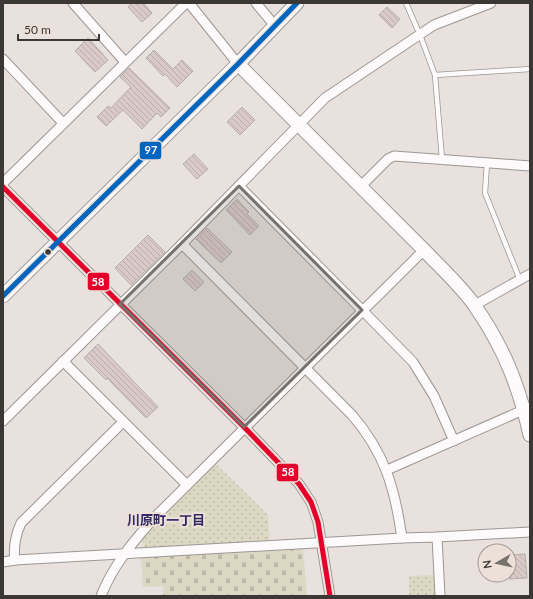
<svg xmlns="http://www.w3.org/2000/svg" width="533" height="599" font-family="Lato,'Noto Sans JP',sans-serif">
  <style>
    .grass { fill: url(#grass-dots) }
    .cemetery { fill: url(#cemetery-stones) }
    .building { fill: url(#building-back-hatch); stroke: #b4afad }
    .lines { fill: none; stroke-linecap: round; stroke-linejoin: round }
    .lane-casing { stroke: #9c9794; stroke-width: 6 }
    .street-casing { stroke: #9c9794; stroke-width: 11 }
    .secondary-casing { stroke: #9c9794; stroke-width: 15 }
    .lane { stroke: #fcfafa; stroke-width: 4.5 }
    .street { stroke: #fcfafa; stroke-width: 9 }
    .secondary { stroke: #fcfafa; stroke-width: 13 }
    .bus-1-casing { stroke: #ece0d9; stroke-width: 8 }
    .bus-2-casing { stroke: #ece0d9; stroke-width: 8 }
    .bus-1 { stroke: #e4002b; stroke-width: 5 }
    .bus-2 { stroke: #0065bd; stroke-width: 5 }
    .marked { fill: #78726f; fill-opacity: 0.2; stroke: #78726f; stroke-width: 3; stroke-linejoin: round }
    .bus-dot { fill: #3b3734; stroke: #ece0d9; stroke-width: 1.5 }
    .labels { text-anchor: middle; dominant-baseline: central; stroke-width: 4; stroke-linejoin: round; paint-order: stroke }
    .neighbourhood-label { font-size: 13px; font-weight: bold; fill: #302964; stroke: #ece0d9 }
    .line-badge { stroke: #ece0d9; stroke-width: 1.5 }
    .badge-label { font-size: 11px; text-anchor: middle; font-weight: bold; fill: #fff }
  </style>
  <defs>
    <pattern id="grass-dots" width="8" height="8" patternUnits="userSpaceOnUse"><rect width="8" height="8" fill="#dcd8c4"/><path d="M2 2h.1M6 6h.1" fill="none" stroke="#bebaa9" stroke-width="1.8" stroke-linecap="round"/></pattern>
    <pattern id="cemetery-stones" width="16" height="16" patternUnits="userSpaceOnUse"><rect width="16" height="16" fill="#dcd8c4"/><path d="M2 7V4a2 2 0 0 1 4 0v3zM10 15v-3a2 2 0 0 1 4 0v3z" fill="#bebaa9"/></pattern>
    <pattern id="building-back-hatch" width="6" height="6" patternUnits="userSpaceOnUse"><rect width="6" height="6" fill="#d9cac7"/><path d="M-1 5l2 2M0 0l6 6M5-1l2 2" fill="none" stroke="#bbaeac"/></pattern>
  </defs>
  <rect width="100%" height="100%" fill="#e8e1dd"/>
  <!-- grass -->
  <g class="grass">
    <path d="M 215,463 L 268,515 L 270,542 L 145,548 L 141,539 L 152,526 Z"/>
    <path d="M 434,575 L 435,596 L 409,596 L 409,576 Z"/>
  </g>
  <!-- cemetery -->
  <path class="cemetery" d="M 303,549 L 307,596 L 163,596 L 163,586 L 143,587 L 141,557 Z"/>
  <!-- building -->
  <g class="building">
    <path d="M 132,3 L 143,3 L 152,13 L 142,22 L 128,7 Z"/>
    <path d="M 387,7 L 400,19 L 392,28 L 379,15 Z"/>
    <path d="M 88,38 L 108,60 L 95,72 L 75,51 Z"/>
    <path d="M 154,50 L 173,69 L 182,60 L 193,71 L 177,87 L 165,74 L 163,76 L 146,58 Z"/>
    <path d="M 129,68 L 170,108 L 161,117 L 157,113 L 142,129 L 123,110 L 106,126 L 97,117 L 108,106 L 111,108 L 131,87 L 120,77 Z"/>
    <path d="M 242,107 L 255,120 L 240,135 L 227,122 Z"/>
    <path d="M 194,154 L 208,169 L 197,179 L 183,164 Z"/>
    <path d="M 237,199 L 249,212 L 247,214 L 259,226 L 250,235 L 226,210 Z"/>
    <path d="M 207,228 L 232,252 L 221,263 L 196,239 Z"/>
    <path d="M 148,235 L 165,252 L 131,285 L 115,268 Z"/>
    <path d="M 192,270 L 204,282 L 195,291 L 183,279 Z"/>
    <path d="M 98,344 L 158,407 L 146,418 L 107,378 L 106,380 L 84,358 Z"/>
    <path d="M 525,554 L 527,578 L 509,579 L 509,555 Z"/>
  </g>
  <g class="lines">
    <!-- lane casing -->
    <g class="lane-casing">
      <g id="lane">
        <path d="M 406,3 L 420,35 L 435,75 L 442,159"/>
        <path d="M 435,75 L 530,69"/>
        <path d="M 487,163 L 485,193 L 520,280"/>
      </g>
    </g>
    <!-- street casing -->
    <g class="street-casing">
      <g id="street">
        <path d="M 73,3 L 125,62"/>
        <path d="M 189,3 L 238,64"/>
        <path d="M 256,3 L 275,26"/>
        <path d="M 3,59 L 63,123"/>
        <path d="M 3,183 L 186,3"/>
        <path d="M 239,186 L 362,310 L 413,362 L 434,396 L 454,441"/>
        <path d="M 361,186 L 388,159 L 394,156 L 530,166"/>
        <path d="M 3,187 L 244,427 L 299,484 L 311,502 L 318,522 L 330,596"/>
        <path d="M 182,244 L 352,415 C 385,453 395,489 402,538"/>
        <path d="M 475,305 L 530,274"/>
        <path d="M 63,361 L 187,485"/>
        <path d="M 3,421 L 182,244 L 325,98 L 434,25 L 491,3"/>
        <path d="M 387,470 L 530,407"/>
        <path d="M 437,537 L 440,596"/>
        <path d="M 15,560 C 13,548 16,533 21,523 L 123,422"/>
        <path d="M 3,562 L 15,560 L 402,538 L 437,537 L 530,532"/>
        <path d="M 101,596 C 113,565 135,539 157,515 L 424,250"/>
      </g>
    </g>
    <!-- secondary casing -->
    <g class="secondary-casing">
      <g id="secondary">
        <path d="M 238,64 L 424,250 C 441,268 461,286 475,306 C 504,348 519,386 530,435"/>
        <path d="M 3,296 L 238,64 L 297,3"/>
      </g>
    </g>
    <!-- lane -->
    <use href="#lane" class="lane"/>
    <!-- street -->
    <use href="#street" class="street"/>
    <!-- secondary -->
    <use href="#secondary" class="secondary"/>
    <!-- bus-1 casing -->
    <g class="bus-1-casing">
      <path id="bus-1" d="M 3,187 L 244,427 L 299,484 L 311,502 L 318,522 L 330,596"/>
    </g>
    <!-- bus-2 casing -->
    <g class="bus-2-casing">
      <path id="bus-2" d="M 3,296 L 238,64 L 297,3"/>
    </g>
    <!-- bus-1 -->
    <use href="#bus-1" class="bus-1"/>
    <!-- bus-2 -->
    <use href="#bus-2" class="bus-2"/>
  </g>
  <!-- marked area -->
  <path class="marked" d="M 239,186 L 362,310 L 244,427 L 120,304 Z"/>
  <!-- markers -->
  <circle class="bus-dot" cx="48" cy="252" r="3.5"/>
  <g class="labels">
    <!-- neighbourhood labels -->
    <g class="neighbourhood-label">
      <text x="166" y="520">川原町一丁目</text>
    </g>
  </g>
  <g class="line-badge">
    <rect x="139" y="141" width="23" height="19" rx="4" fill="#0065bd"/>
    <rect x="87" y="272" width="23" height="19" rx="4" fill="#e4002b"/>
    <rect x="276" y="463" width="23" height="19" rx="4" fill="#e4002b"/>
  </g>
  <g class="badge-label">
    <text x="151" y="154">97</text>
    <text x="98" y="286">58</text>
    <text x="288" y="476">58</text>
  </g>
  <!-- border -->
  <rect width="533" height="599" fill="none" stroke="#3b3734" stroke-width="8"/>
  <!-- north arrow -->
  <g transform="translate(497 563) rotate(261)"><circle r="19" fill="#ece0d9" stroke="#a59c97"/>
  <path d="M0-3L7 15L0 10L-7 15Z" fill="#78726f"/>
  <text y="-6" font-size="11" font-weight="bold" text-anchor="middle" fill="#3b3734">N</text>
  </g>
  <!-- scale -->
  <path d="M18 34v6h81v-6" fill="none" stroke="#3b3734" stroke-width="2"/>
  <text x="24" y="34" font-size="12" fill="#3b3734" stroke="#ece0d9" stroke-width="3" paint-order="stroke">50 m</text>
</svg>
